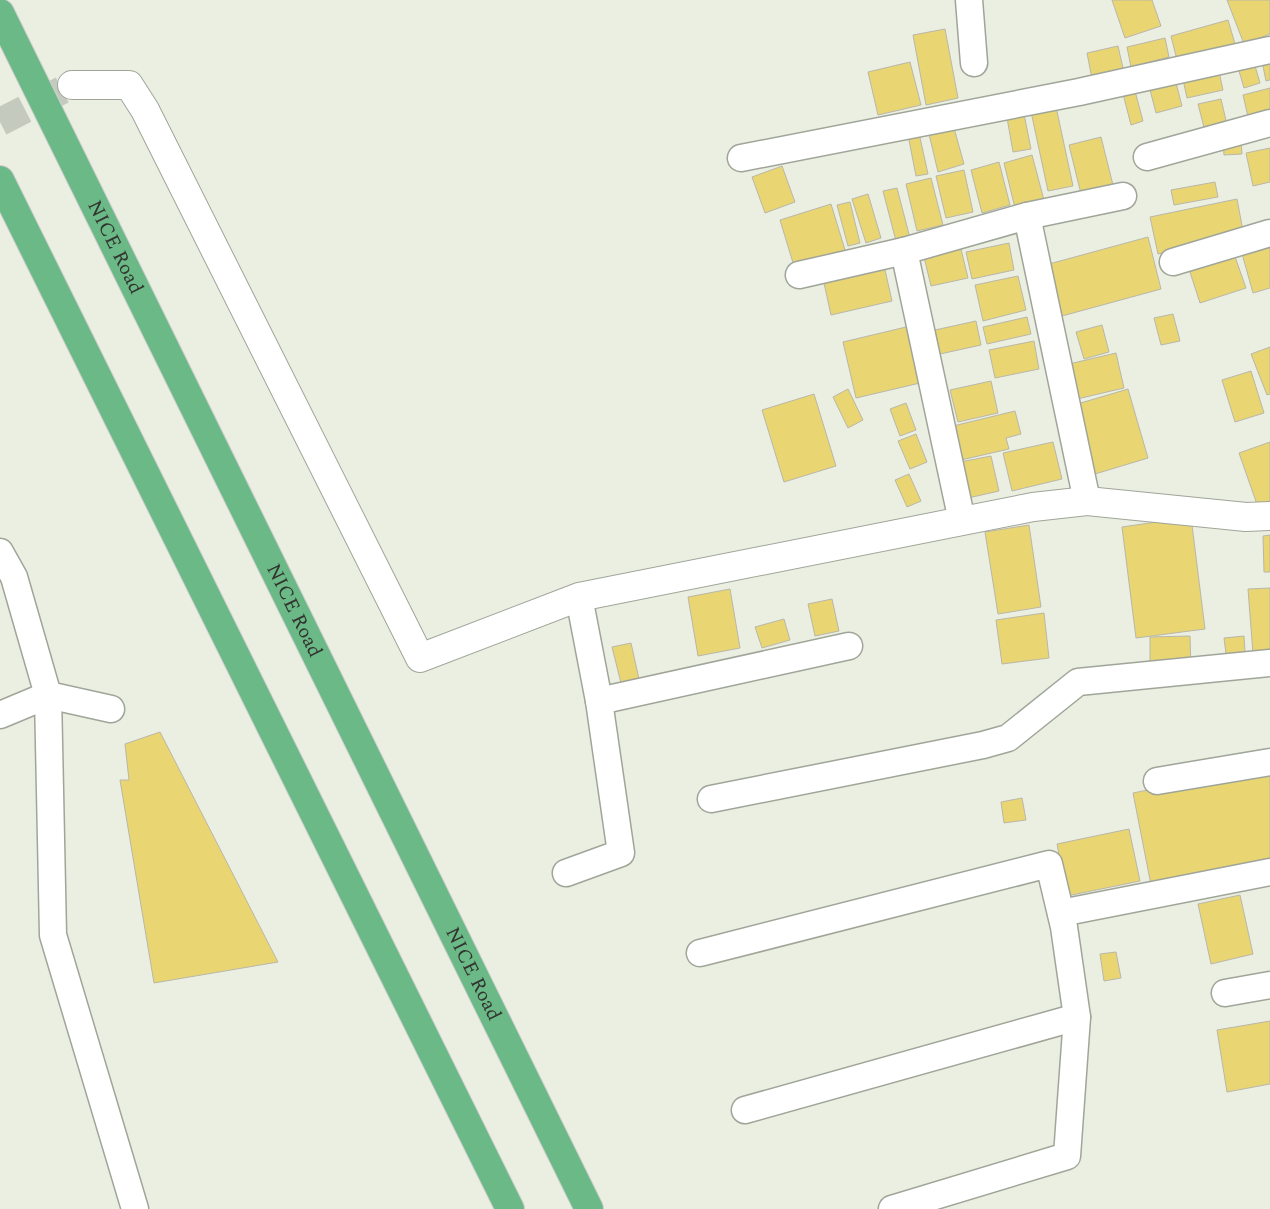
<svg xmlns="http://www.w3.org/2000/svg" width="1270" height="1209" font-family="Spectral,serif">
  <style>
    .building { fill: #e9d571; stroke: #b9b7aa }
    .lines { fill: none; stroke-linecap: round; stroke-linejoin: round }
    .tertiary-tunnel { stroke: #c5cabe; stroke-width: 28; stroke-dasharray: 28 14; stroke-linecap: butt }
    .minor-casing { stroke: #a0a599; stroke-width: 29 }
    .tertiary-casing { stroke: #a0a599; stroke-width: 30 }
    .motorway-casing { stroke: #cececd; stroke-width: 30 }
    .minor { stroke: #fff; stroke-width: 26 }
    .tertiary { stroke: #fff; stroke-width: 28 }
    .motorway { stroke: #6bb986; stroke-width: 28 }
    .labels { text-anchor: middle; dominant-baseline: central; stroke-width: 4.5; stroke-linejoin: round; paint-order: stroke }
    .street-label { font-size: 20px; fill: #32342f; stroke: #f7fdf0 }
  </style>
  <rect width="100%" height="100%" fill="#eaefe2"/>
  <!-- building -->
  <g class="building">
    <path d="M 1112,0 L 1152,0 L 1161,26 L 1125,38 Z"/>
    <path d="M 1227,0 L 1270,0 L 1270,34 L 1244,44 Z"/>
    <path d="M 1228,20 L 1235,44 L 1177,60 L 1171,36 Z"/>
    <path d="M 945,29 L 958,98 L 926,105 L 913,35 Z"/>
    <path d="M 1165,38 L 1169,57 L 1131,67 L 1127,47 Z"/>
    <path d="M 1118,46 L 1125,77 L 1093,84 L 1087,53 Z"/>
    <path d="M 1253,59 L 1260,83 L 1244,88 L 1237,64 Z"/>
    <path d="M 1270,59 L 1270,80 L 1266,81 L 1262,61 Z"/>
    <path d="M 910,62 L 921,105 L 878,115 L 868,72 Z"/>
    <path d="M 1218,67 L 1223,90 L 1187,98 L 1182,75 Z"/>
    <path d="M 1175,79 L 1182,106 L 1156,113 L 1149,86 Z"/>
    <path d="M 1270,88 L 1270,115 L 1249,121 L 1243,95 Z"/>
    <path d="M 1135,91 L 1143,121 L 1131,125 L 1123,94 Z"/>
    <path d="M 1221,99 L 1228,129 L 1206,135 L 1198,104 Z"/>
    <path d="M 1055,102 L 1073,186 L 1048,191 L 1030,107 Z"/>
    <path d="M 1023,109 L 1031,149 L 1013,152 L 1006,112 Z"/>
    <path d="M 954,128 L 964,164 L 938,172 L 929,134 Z"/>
    <path d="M 919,133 L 928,174 L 916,176 L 908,135 Z"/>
    <path d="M 1101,137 L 1114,189 L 1082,198 L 1069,145 Z"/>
    <path d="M 1241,140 L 1242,154 L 1224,155 L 1223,141 Z"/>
    <path d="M 1270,148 L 1270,182 L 1253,186 L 1246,153 Z"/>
    <path d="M 1032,155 L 1044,200 L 1015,208 L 1004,163 Z"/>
    <path d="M 999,162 L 1010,205 L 982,213 L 971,170 Z"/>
    <path d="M 782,166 L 795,202 L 765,213 L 752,177 Z"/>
    <path d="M 964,170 L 973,212 L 946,218 L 936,176 Z"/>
    <path d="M 931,178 L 943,225 L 917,231 L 906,184 Z"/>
    <path d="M 1215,182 L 1218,197 L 1174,205 L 1171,190 Z"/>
    <path d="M 897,188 L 911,242 L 897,245 L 883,191 Z"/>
    <path d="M 868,194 L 881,238 L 866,243 L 852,199 Z"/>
    <path d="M 1237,199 L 1244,236 L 1158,254 L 1150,217 Z"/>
    <path d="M 850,202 L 860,243 L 848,246 L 837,205 Z"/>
    <path d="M 831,204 L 845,250 L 794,266 L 780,220 Z"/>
    <path d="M 1148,237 L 1161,289 L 1062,316 L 1049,264 Z"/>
    <path d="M 1270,241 L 1270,288 L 1253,293 L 1241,250 Z"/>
    <path d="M 1009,243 L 1014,270 L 972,279 L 966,252 Z"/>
    <path d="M 961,249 L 968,278 L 931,286 L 924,257 Z"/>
    <path d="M 1233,251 L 1246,288 L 1200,303 L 1188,266 Z"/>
    <path d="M 883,261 L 892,301 L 831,315 L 822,274 Z"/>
    <path d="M 1018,276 L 1026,310 L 983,321 L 975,285 Z"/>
    <path d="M 1173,314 L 1180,341 L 1161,345 L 1154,318 Z"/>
    <path d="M 1027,317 L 1031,334 L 987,344 L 983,327 Z"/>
    <path d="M 976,321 L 981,345 L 940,354 L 935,330 Z"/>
    <path d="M 1102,325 L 1109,352 L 1084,359 L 1076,332 Z"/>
    <path d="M 906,327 L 920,383 L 856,398 L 843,342 Z"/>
    <path d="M 1034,341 L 1039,369 L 995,378 L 989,350 Z"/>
    <path d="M 1270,347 L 1270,394 L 1267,395 L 1251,354 Z"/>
    <path d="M 1116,353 L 1124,388 L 1077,399 L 1069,364 Z"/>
    <path d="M 1251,371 L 1264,413 L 1235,422 L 1222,380 Z"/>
    <path d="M 991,381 L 998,413 L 958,422 L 950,390 Z"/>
    <path d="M 848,389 L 863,420 L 848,428 L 833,397 Z"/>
    <path d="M 1128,389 L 1148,458 L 1095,474 L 1074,405 Z"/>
    <path d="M 814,394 L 836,466 L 784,482 L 762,410 Z"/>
    <path d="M 906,403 L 916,430 L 900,436 L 890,409 Z"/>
    <path d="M 1015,411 L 1021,434 L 1006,438 L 1009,449 L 961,460 L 953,426 Z"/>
    <path d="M 916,434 L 927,462 L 910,469 L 898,441 Z"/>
    <path d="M 1053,442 L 1062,479 L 1012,491 L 1003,453 Z"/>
    <path d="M 1270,442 L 1270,510 L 1260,513 L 1239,453 Z"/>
    <path d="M 991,456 L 999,491 L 968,498 L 960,462 Z"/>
    <path d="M 909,474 L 921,501 L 907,507 L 895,480 Z"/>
    <path d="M 1191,517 L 1205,629 L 1136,638 L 1122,527 Z"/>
    <path d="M 1029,525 L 1041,607 L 998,614 L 985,532 Z"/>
    <path d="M 1270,535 L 1270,572 L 1264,572 L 1263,536 Z"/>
    <path d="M 1270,588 L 1270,653 L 1253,654 L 1248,589 Z"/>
    <path d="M 730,589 L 740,648 L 698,656 L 688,597 Z"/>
    <path d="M 832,599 L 839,631 L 815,636 L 808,604 Z"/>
    <path d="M 1044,613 L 1049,658 L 1002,664 L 996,620 Z"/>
    <path d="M 784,619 L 790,640 L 762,648 L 755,627 Z"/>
    <path d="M 1190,636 L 1191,669 L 1150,670 L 1150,637 Z"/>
    <path d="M 1244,636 L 1245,652 L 1226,654 L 1224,638 Z"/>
    <path d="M 631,643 L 639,679 L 621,683 L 612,647 Z"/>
    <path d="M 160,732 L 278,962 L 154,983 L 120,780 L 129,780 L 125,744 Z"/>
    <path d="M 1270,765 L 1270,866 L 1152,890 L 1133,793 Z"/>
    <path d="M 1022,798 L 1026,820 L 1004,823 L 1001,802 Z"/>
    <path d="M 1129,829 L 1140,881 L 1067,896 L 1057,844 Z"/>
    <path d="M 1240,895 L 1253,954 L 1211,964 L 1198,904 Z"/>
    <path d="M 1116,952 L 1121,978 L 1104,981 L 1100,954 Z"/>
    <path d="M 1270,1021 L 1270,1084 L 1227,1092 L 1217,1030 Z"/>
  </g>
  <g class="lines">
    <!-- tertiary-tunnel -->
    <path class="tertiary-tunnel" d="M 0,122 L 72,85"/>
    <!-- minor casing -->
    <g class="minor-casing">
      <g id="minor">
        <path d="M 969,0 L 974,63"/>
        <path d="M 1147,157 L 1270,123"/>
        <path d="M 741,158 L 1079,92 L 1270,50"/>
        <path d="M 1027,216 L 1087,501"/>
        <path d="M 904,251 L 962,521"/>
        <path d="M 1173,262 L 1270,233"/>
        <path d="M 799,275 L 904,251 L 1027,216 L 1123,196"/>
        <path d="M 0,552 L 14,577 L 48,695 L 111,709"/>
        <path d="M 599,701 L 849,646"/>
        <path d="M 0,715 L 48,695 L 53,935 L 135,1209"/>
        <path d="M 1157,781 L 1270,762"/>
        <path d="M 711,799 L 983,745 L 1008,738 L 1078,682 L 1270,663"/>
        <path d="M 566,873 L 621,853 L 599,701 L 579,597"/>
        <path d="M 1061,913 L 1270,872"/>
        <path d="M 700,953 L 1049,864 L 1064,927 L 1077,1017 L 745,1110"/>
        <path d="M 1225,993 L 1270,985"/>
        <path d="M 892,1209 L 1067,1156 L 1077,1017"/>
      </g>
    </g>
    <!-- tertiary casing -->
    <g class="tertiary-casing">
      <path id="tertiary" d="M 72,85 L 129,85 L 145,110 L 420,658 L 579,597 L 1033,507 L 1087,501 L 1246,517 L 1270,516"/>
    </g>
    <!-- motorway casing -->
    <g class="motorway-casing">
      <g id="motorway">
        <path id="s1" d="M 0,13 L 589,1209"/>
        <path d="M 0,180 L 510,1209"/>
      </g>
    </g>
    <!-- minor -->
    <use href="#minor" class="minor"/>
    <!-- tertiary -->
    <use href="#tertiary" class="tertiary"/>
    <!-- motorway -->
    <use href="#motorway" class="motorway"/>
  </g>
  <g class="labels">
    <!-- street labels -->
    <g class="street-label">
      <text stroke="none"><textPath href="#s1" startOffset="261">NICE Road</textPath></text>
      <text stroke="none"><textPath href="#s1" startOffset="666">NICE Road</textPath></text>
      <text stroke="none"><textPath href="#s1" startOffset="1071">NICE Road</textPath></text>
    </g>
  </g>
</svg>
